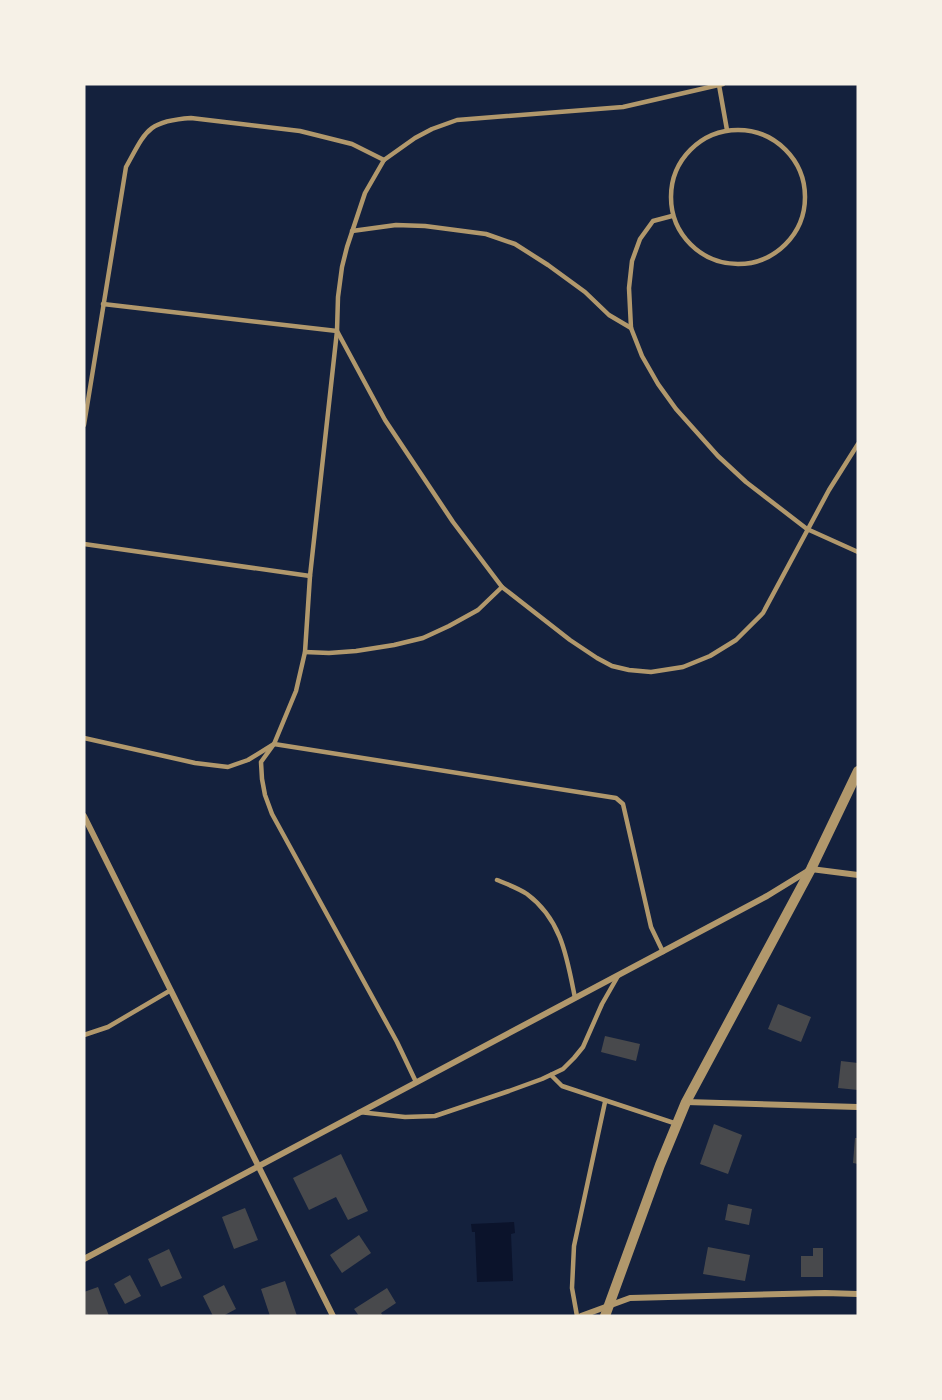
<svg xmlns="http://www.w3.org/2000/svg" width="942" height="1400" font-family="'Fira Sans',sans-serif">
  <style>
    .water { fill: #0b132b }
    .building { fill: #48494c }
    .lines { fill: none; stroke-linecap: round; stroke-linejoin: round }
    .service { stroke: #b1986c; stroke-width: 4.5 }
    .minor { stroke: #b1986c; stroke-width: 6 }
    .tertiary { stroke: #b1986c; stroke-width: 10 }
  </style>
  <rect width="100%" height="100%" fill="#14213d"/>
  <!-- water -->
  <path class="water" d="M 514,1222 L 515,1233 L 511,1234 L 513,1281 L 477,1282 L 475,1232 L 472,1232 L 471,1224 Z"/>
  <!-- building -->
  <g class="building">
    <path d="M 778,1004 L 811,1017 L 801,1042 L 768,1029 Z"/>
    <path d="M 605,1036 L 640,1044 L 636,1061 L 601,1052 Z"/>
    <path d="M 841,1061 L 858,1063 L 858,1090 L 838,1088 Z"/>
    <path d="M 714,1124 L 742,1135 L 728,1174 L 700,1164 Z"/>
    <path d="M 855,1138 L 858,1138 L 858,1164 L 853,1163 Z"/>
    <path d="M 341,1154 L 368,1211 L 348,1220 L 336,1197 L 309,1210 L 293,1178 Z"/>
    <path d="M 728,1204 L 752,1209 L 749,1225 L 725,1220 Z"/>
    <path d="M 245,1208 L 258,1240 L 234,1249 L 222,1217 Z"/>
    <path d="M 359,1235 L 371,1253 L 342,1273 L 330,1255 Z"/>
    <path d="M 708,1247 L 750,1255 L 745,1281 L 703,1274 Z"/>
    <path d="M 813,1248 L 823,1248 L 823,1277 L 801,1277 L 801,1256 L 813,1256 Z"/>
    <path d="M 169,1249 L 182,1278 L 161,1287 L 148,1259 Z"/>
    <path d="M 130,1275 L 141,1296 L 125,1304 L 114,1284 Z"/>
    <path d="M 285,1281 L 297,1316 L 270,1316 L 261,1289 Z"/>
    <path d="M 224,1285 L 236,1309 L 223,1316 L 213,1316 L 203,1296 Z"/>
    <path d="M 98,1287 L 109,1316 L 84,1316 L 84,1292 Z"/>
    <path d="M 387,1288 L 396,1303 L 381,1313 L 383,1316 L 359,1316 L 354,1309 Z"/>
  </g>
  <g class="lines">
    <!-- service -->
    <g class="service">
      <path d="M 719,85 L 727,130"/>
      <circle cx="738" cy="197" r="67"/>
      <path d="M 672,216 L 653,221 L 640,239 L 632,261 L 629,288 L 631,328 L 642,356 L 658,384 L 676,409 L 718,456 L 746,482 L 807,529 L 858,552"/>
      <path d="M 352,231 L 396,225 L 425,226 L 486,234 L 515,244 L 548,265 L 585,292 L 609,315 L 631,328"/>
      <path d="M 103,304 L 337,331 L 385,420 L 453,522 L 502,587 L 570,640 L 597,658 L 612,666 L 629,670 L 651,672 L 683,667 L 710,656 L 736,640 L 763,613 L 829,490 L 858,444"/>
      <path d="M 84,425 L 126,167 C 146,131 147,121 191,118 L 300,131 L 352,144 L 384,160"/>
      <path d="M 84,544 L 310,576"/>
      <path d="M 305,652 L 329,653 L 356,651 L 394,645 L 423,638 L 449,626 L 478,610 L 502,587"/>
      <path d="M 84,738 L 195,763 L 228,767 L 248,760 L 274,744 L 616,798 L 623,804 L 651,927 L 663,952"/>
      <path d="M 497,880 C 507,884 518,888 527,894 C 562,920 567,958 575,998"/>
      <path d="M 84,1035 L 108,1027 L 171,990"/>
      <path d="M 551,1075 L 562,1086 L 677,1124"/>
      <path d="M 416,1082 L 397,1042 L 272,814 L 265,795 L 262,779 L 261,762 L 274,744 L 296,691 L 305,652 L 310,576 L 337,331 L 338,297 L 342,267 L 347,247 L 365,193 L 384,160 L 415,138 L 432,129 L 457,120 L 623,107 L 723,84"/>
      <path d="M 359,1112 L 405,1117 L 435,1116 L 509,1091 L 542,1079 L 563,1069 L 574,1058 L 583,1047 L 602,1004 L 618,976"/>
      <path d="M 577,1316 L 572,1288 L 574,1246 L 605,1102"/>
    </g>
    <!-- minor -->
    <g class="minor">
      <path d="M 84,816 L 333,1316"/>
      <path d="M 686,1102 L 858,1107"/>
      <path d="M 84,1259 L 767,896 L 811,869 L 858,875"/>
      <path d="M 581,1316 L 630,1298 L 825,1293 L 858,1294"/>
    </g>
    <!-- tertiary -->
    <path class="tertiary" d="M 605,1316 L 660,1165 L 686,1102 L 811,869 L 858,771"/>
  </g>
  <!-- border -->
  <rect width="942" height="1400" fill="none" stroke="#f6f1e7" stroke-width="171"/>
</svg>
